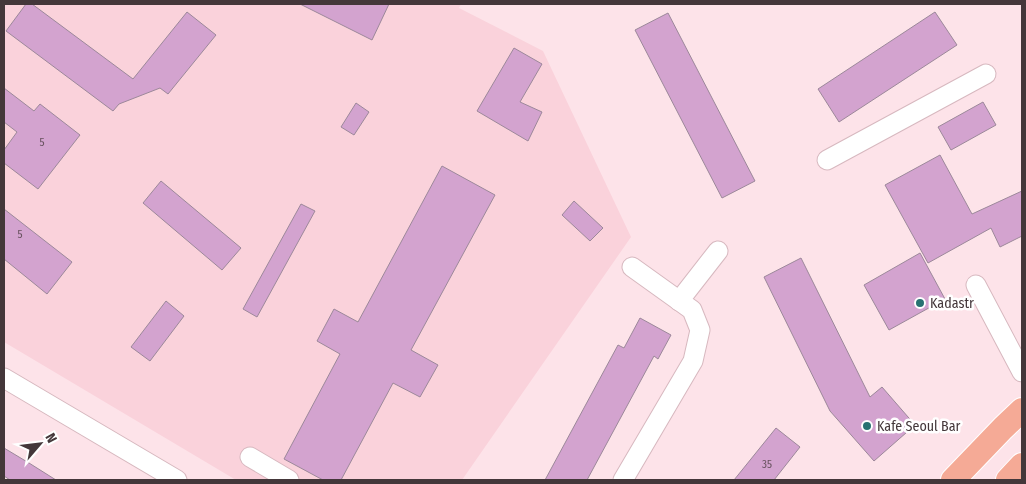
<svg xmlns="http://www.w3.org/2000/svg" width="1026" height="484" font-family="'Fira Sans Condensed',sans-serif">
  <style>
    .built { fill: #fad2db }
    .building { fill: #d3a3cf; stroke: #9c889a }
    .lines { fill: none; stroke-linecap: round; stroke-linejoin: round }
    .minor-casing { stroke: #d7b8bf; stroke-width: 21 }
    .major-casing { stroke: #fff; stroke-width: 26 }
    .minor { stroke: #fff; stroke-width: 19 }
    .major { stroke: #f5aa96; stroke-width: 24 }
    .poi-dot { fill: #277272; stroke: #fff; stroke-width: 2 }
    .labels { text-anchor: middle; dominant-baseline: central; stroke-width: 5; stroke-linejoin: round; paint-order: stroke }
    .number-label { font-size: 11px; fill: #68525f }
    .poi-label { font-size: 14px; fill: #44373a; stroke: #fff; text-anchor: start }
  </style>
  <rect width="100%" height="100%" fill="#fde3e9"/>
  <!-- built -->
  <path class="built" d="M 4,4 L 461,4 L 459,8 L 543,51 L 631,237 L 462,480 L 236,480 L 4,342 Z"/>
  <!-- building -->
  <g class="building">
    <path d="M 26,4 L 32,4 L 133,79 L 187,12 L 216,35 L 168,94 L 160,88 L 119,104 L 113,111 L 6,31 Z"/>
    <path d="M 300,4 L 389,4 L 372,40 Z"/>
    <path d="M 935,12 L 957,45 L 839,122 L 818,89 Z"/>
    <path d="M 668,13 L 755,181 L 722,198 L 635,30 Z"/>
    <path d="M 514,48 L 542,64 L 520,102 L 542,112 L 528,141 L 477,111 Z"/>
    <path d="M 4,88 L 34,111 L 40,104 L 80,135 L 38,189 L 4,163 L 4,150 L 17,132 L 4,122 Z"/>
    <path d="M 983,102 L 996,125 L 951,150 L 938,127 Z"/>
    <path d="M 356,103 L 369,112 L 354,135 L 341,127 Z"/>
    <path d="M 940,155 L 972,214 L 1022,191 L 1022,236 L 1000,247 L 991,228 L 928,263 L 885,185 Z"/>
    <path d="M 442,166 L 495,195 L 411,350 L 438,365 L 420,397 L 393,383 L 341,480 L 323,480 L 284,459 L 340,354 L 317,341 L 334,309 L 358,322 Z"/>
    <path d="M 161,181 L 241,248 L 222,270 L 143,203 Z"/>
    <path d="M 574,201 L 603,228 L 590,241 L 562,215 Z"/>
    <path d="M 301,204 L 315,211 L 257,317 L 243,309 Z"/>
    <path d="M 4,209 L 72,262 L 47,294 L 4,259 Z"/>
    <path d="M 920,253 L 945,299 L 889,330 L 864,285 Z"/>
    <path d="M 801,258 L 870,397 L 882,387 L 915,425 L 874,461 L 830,411 L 764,277 Z"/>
    <path d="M 166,301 L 184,316 L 150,361 L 131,347 Z"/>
    <path d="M 640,318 L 671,335 L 658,359 L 654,356 L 587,480 L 545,480 L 618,345 L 624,348 Z"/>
    <path d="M 776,428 L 800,447 L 774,480 L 734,480 Z"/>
    <path d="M 4,448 L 29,463 L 56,480 L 10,480 L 4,476 Z"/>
  </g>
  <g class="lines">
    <!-- minor casing -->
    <g class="minor-casing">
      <g id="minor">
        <path d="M 827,160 L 986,74"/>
        <path d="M 976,285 L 1022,372"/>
        <path d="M 679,301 L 718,251"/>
        <path d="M 4,378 L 177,480"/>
        <path d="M 250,457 L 289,480"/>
        <path d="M 623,480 L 693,361 L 700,330 L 692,310 L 632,267"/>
      </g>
    </g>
    <!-- major casing -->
    <g class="major-casing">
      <g id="major">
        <path d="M 953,480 L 1003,428 L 1022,410"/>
        <path d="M 1008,480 L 1022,465"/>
      </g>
    </g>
    <!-- minor -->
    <use href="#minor" class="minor"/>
    <!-- major -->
    <use href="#major" class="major"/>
  </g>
  <!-- markers -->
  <g class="poi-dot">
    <circle cx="920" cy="303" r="5"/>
    <circle cx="867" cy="426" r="5"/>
  </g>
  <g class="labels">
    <!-- number labels -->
    <g class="number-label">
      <text x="42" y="142">5</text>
      <text x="20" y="234">5</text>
      <text x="767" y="464">35</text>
    </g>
    <!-- poi labels -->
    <g class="poi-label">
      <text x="930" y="303">Kadastr</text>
      <text x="877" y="426">Kafe Seoul Bar</text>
    </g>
  </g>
  <!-- border -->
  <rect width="1026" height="484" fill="none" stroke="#44373a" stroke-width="10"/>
  <!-- north arrow -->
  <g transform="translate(40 444) rotate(62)" stroke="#ffffff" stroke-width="4" paint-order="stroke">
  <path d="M0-4L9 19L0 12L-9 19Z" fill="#44373a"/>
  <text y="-8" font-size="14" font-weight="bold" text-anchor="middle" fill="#44373a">N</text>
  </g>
</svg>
